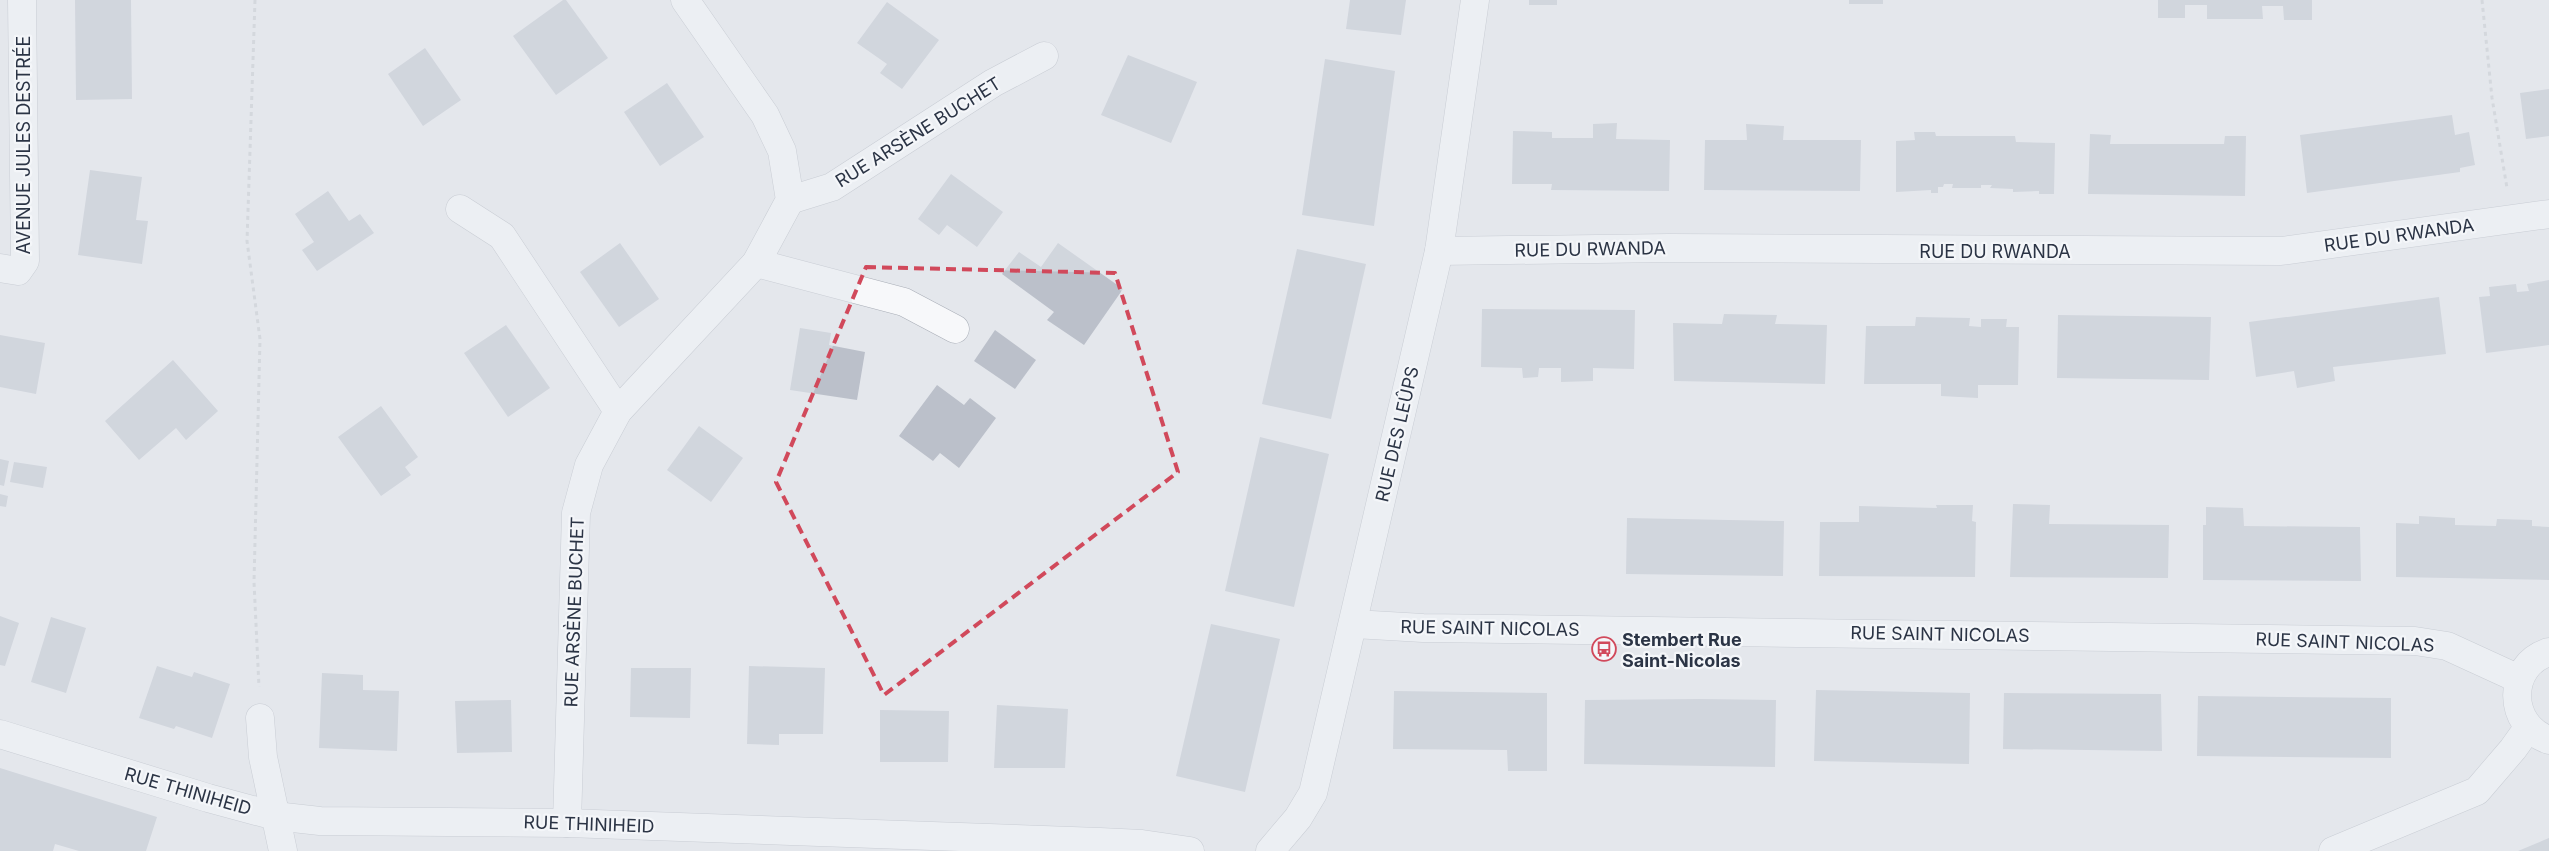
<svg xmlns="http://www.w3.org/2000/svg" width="2549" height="851" font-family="Inter,sans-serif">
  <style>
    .building { fill: #bbc0ca }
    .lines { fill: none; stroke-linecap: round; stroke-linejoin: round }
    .minor-casing { stroke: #a9aeb7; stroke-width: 29 }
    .path { stroke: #c2c5cb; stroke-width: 3; stroke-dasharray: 4 4; stroke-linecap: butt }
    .minor { stroke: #f7f8fa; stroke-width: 28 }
    .marked { fill: none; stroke: #d1495b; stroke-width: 4; stroke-dasharray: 10 6; stroke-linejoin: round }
    .labels { text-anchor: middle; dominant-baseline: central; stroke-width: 4.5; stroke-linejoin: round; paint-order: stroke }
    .street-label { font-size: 18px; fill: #2b3445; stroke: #f4f6f9 }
    .poi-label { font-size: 18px; font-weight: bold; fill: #2b3445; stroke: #f4f6f9; text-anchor: start }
  </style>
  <rect width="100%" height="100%" fill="#e4e7ec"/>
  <!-- building -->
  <g class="building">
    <path d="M 75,0 L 131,0 L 132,99 L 76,100 Z"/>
    <path d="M 563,0 L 566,0 L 608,58 L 556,95 L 513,36 Z"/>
    <path d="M 1350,0 L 1406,0 L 1401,35 L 1346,29 Z"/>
    <rect x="1529" y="0" width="28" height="5"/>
    <rect x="1849" y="0" width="34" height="4"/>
    <path d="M 2158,0 L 2312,0 L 2312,20 L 2284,20 L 2283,6 L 2262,6 L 2263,19 L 2207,19 L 2207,5 L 2185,5 L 2185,18 L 2158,18 Z"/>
    <path d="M 887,2 L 939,40 L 902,89 L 880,73 L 887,64 L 857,43 Z"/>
    <path d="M 425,48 L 461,100 L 423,126 L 388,74 Z"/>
    <path d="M 1128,55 L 1197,82 L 1171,143 L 1101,115 Z"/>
    <path d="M 1325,59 L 1395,71 L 1374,226 L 1302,215 Z"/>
    <path d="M 667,83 L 704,137 L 660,166 L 624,112 Z"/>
    <path d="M 2549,89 L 2549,136 L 2526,139 L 2520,93 Z"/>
    <path d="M 2452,115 L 2455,135 L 2469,132 L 2475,165 L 2460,168 L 2460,172 L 2307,193 L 2300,135 Z"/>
    <path d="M 1617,123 L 1616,139 L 1670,140 L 1669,191 L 1551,190 L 1552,184 L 1512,184 L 1513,131 L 1552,132 L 1552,138 L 1593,138 L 1593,124 Z"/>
    <path d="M 1746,124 L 1784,126 L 1783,140 L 1861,140 L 1860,191 L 1704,190 L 1705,140 L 1747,140 Z"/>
    <path d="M 1914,132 L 1935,132 L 1936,136 L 2015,136 L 2016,142 L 2055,143 L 2054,194 L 2039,194 L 2039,191 L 2013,192 L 2013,189 L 1990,188 L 1992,185 L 1981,185 L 1981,188 L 1952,188 L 1953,184 L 1944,184 L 1943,187 L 1938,187 L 1938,193 L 1931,193 L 1931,190 L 1896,192 L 1896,141 L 1915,140 Z"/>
    <path d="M 2090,134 L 2111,135 L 2110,144 L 2224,144 L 2225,136 L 2246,136 L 2245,196 L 2088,194 Z"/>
    <path d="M 90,170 L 142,177 L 136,220 L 148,221 L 142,264 L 78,255 Z"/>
    <path d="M 951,174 L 1003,212 L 977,247 L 947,225 L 939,235 L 918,219 Z"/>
    <path d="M 328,191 L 349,221 L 360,214 L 374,233 L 317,271 L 302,250 L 314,242 L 295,214 Z"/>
    <path d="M 620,243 L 659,299 L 619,327 L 580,272 Z"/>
    <path d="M 1058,243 L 1123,289 L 1084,345 L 1047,320 L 1054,312 L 1002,274 L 1019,252 L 1041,267 Z"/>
    <path d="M 1297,249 L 1366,264 L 1331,419 L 1262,404 Z"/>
    <path d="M 2549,280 L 2549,345 L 2486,353 L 2479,297 L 2490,296 L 2489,287 L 2516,284 L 2517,292 L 2529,291 L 2527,284 Z"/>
    <path d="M 2439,297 L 2446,354 L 2333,367 L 2335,381 L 2297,388 L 2294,371 L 2256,377 L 2249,322 Z"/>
    <path d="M 1482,309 L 1635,310 L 1634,369 L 1593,368 L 1593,381 L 1561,382 L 1561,368 L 1539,368 L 1538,377 L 1523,378 L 1522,368 L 1481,367 Z"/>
    <path d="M 1724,314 L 1777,315 L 1775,324 L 1827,325 L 1825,384 L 1674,381 L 1673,323 L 1722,324 Z"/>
    <path d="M 2058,315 L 2211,317 L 2209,380 L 2057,378 Z"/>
    <path d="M 1916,317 L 1970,318 L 1969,326 L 1981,327 L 1981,319 L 2007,319 L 2006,327 L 2019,327 L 2018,385 L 1978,385 L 1978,398 L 1941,396 L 1941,384 L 1864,384 L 1866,326 L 1915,326 Z"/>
    <path d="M 506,325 L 550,388 L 508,417 L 464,353 Z"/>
    <path d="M 800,328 L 831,333 L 829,345 L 865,352 L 857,400 L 790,390 Z"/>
    <path d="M 995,330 L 1036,360 L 1015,389 L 974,361 Z"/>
    <path d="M 0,335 L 45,343 L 36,394 L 0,387 Z"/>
    <path d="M 173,360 L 218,411 L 186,440 L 176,428 L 139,460 L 105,421 Z"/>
    <path d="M 937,385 L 964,405 L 970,398 L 996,418 L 959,468 L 940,453 L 933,461 L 899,436 Z"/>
    <path d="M 381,406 L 418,457 L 405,467 L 411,475 L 381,496 L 338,437 Z"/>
    <path d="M 699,426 L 743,458 L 711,502 L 667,470 Z"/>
    <path d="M 1260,437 L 1329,454 L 1294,607 L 1225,591 Z"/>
    <path d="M 0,459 L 9,461 L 4,486 L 0,485 Z"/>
    <path d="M 14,462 L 47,467 L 43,488 L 10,482 Z"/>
    <path d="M 0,494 L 8,496 L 6,507 L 0,506 Z"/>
    <path d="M 2013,504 L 2050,505 L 2049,524 L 2169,525 L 2168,578 L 2010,577 Z"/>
    <path d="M 1936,505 L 1973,505 L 1972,521 L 1976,522 L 1975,577 L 1819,576 L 1820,522 L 1859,522 L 1859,506 L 1937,508 Z"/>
    <path d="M 2206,507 L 2243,508 L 2244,526 L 2360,527 L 2361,581 L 2203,580 L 2203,525 L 2206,525 Z"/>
    <path d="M 2419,516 L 2455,518 L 2455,525 L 2496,526 L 2497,519 L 2532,520 L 2532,526 L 2549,527 L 2549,580 L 2396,577 L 2396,523 L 2419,524 Z"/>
    <path d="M 1627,518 L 1784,521 L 1783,576 L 1626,574 Z"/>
    <path d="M 0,616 L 19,623 L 5,666 L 0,665 Z"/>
    <path d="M 51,617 L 86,628 L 66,693 L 31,682 Z"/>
    <path d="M 1211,624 L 1280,639 L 1245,792 L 1176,776 Z"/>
    <path d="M 157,666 L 192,677 L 194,672 L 230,684 L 212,738 L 176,726 L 174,729 L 139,718 Z"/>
    <path d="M 749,666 L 825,668 L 823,734 L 779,734 L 779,745 L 747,744 Z"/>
    <path d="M 631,668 L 691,668 L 690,718 L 630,717 Z"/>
    <path d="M 322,673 L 363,675 L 363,690 L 399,691 L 397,751 L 319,748 Z"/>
    <path d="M 1816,690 L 1970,693 L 1969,764 L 1814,761 Z"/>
    <path d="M 1394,691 L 1547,693 L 1547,771 L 1508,771 L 1507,750 L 1393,749 Z"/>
    <path d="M 2004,693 L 2161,694 L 2162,751 L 2003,749 Z"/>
    <path d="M 2198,696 L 2391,698 L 2391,758 L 2197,756 Z"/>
    <path d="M 1700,699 L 1776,700 L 1775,767 L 1584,764 L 1585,700 Z"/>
    <path d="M 511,700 L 512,752 L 457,753 L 455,701 Z"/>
    <path d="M 997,705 L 1068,709 L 1065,768 L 994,768 Z"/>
    <path d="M 880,710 L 949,711 L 948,762 L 880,762 Z"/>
    <path d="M 0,768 L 157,817 L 146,851 L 79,851 L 55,844 L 53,851 L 0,851 Z"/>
    <path d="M 2549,838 L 2549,851 L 2518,851 Z"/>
  </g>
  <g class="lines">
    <!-- minor casing -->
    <g class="minor-casing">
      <g id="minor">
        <path d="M 790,200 L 832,187 L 993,83 L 1044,56"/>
        <path d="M 460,209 L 502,236 L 618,411"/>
        <path d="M 1439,251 L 1669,248 L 2281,251 L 2549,214"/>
        <path d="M 756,263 L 904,302 L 955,329"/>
        <path d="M 0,268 L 18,271 L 25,261 L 22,0"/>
        <path d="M 1354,624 L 1423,628 L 2415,641 L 2447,646 L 2519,679"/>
        <path d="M 2549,652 C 2506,665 2507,726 2549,740"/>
        <path d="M 260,718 L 263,757 L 283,851"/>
        <path d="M 0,734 L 208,798 L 275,816 L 320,821 L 567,823 L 1100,842 L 1142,844 L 1190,851"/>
        <path d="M 567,823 L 576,513 L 589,465 L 618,411 L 756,263 L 790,200 L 782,151 L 765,115 L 685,0"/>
        <path d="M 1270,851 L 1298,818 L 1313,793 L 1439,251 L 1475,0"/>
        <path d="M 2333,851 L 2477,791 L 2513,749 L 2528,728"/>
      </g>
    </g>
    <!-- path -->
    <g class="path">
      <path d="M 255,0 L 247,241 L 260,339 L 254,582 L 259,687"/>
      <path d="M 2482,0 L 2492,98 L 2507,188"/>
    </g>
    <!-- minor -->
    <use href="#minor" class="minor"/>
  </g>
  <!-- marked area -->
  <path d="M0 0H2549V851H0ZM 866,267 L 1115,273 L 1178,472 L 884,695 L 776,482 Z" fill="#e4e7ec" fill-opacity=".55" fill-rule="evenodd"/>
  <path class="marked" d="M 866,267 L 1115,273 L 1178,472 L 884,695 L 776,482 Z"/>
  <!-- icons -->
  <defs>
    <g id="bus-ring" transform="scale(1.25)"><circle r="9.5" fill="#f4f6f9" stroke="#d1495b" stroke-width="1.5"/><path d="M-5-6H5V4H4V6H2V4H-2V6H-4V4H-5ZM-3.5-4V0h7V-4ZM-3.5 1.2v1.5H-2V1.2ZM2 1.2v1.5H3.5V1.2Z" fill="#d1495b"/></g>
  </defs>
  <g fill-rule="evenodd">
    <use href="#bus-ring" x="1604" y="649"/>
  </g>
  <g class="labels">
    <!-- street labels -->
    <g class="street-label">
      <text transform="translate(918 132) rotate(-32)">RUE ARSÈNE BUCHET</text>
      <text transform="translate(23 145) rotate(-90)">AVENUE JULES DESTRÉE</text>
      <text transform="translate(2399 235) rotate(-8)">RUE DU RWANDA</text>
      <text transform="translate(1590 249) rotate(-1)">RUE DU RWANDA</text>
      <text x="1995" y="251">RUE DU RWANDA</text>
      <text transform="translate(1397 434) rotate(-77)">RUE DES LEÛPS</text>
      <text transform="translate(574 612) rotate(-88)">RUE ARSÈNE BUCHET</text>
      <text transform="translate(1490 628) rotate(1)">RUE SAINT NICOLAS</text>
      <text transform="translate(1940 634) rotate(1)">RUE SAINT NICOLAS</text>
      <text transform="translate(2345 642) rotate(2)">RUE SAINT NICOLAS</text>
      <text transform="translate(188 791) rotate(16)">RUE THINIHEID</text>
      <text transform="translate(589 824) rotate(2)">RUE THINIHEID</text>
    </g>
    <!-- poi labels -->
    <g class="poi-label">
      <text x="1622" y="639">Stembert Rue<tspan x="1622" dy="21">Saint-Nicolas</tspan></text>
    </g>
  </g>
</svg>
